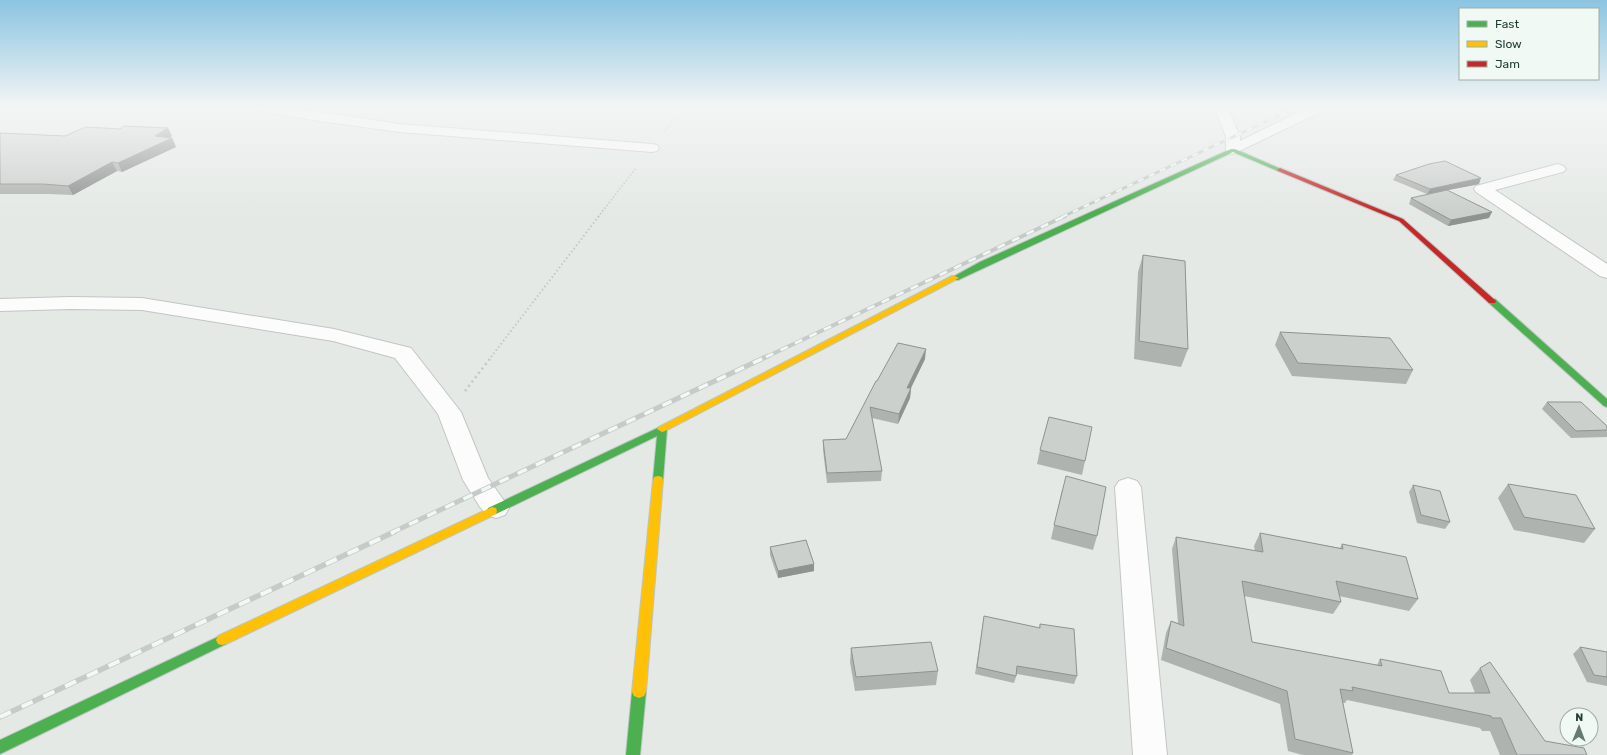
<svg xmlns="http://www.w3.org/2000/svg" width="1607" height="755" font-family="Rubik,sans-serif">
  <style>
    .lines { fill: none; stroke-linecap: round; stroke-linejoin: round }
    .street-casing { stroke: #c1c6c3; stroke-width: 2 }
    .fast-casing { stroke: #bdc5c1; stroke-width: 2 }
    .slow-casing { stroke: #bdc5c1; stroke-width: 2 }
    .jam-casing { stroke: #bdc5c1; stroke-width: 2 }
    .path-far2 { stroke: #c0cac4; stroke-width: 1.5; stroke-dasharray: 1.5 2; stroke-linecap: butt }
    .path-far1 { stroke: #c0cac4; stroke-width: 2; stroke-dasharray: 1.5 2.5; stroke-linecap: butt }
    .path { stroke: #c0cac4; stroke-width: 2.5; stroke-dasharray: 2 3.5; stroke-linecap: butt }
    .street { fill: #fbfcfb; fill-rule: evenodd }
    .fast { fill: #4caf50; fill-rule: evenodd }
    .slow { fill: #ffc107; fill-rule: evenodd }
    .jam { fill: #c62828; fill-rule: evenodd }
    .rail-far3-casing { stroke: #c6cbc9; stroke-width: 3 }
    .rail-far2-casing { stroke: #c6cbc9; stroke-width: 4 }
    .rail-far1-casing { stroke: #c6cbc9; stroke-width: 5 }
    .rail-casing { stroke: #c6cbc9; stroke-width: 5.5 }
    .rail-far3 { stroke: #f1f9f4; stroke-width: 2; stroke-dasharray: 6; stroke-linecap: butt }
    .rail-far2 { stroke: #f1f9f4; stroke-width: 2.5; stroke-dasharray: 8; stroke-linecap: butt }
    .rail-far1 { stroke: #f1f9f4; stroke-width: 3.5; stroke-dasharray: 10; stroke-linecap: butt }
    .rail { stroke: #f1f9f4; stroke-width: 4; stroke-dasharray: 12; stroke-linecap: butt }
    .wall { fill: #afb3b0 }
    .shaded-wall { fill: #8e9290 }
    .building { fill: #cbd0cd; stroke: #8e9290 }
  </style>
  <rect width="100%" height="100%" fill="#e4e9e6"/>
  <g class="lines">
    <!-- street casing -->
    <g class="street-casing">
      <g id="street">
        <path d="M 0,106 L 9,106 L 5,111 L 0,112 Z"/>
        <path d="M 250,106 L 282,106 L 399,124 L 652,144 L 657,145 L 659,148 L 657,151 L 652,152 L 399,132 L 313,120 L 256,110 L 251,109 Z"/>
        <path d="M 1214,106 L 1227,106 L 1240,137 L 1240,141 L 1311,106 L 1328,106 L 1327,109 L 1233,154 L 1228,153 L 1226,150 L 1226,137 Z"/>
        <path d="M 1558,164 L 1563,166 L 1566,169 L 1563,172 L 1495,190 L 1607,264 L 1607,278 L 1600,276 L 1476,192 L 1474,189 L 1476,186 Z"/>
        <path d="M 70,297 L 142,298 L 334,329 L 411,348 L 461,412 L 488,478 L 509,508 L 505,515 L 496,518 L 487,515 L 480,507 L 463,480 L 438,414 L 395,358 L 333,341 L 142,310 L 70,309 L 0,311 L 0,299 Z"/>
        <path d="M 1128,478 L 1137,481 L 1141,487 L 1167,755 L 1133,755 L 1115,487 L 1119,481 Z"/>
      </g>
    </g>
    <!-- fast casing -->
    <g class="fast-casing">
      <g id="fast">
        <path d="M 1231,149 L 1235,149 L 1283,170 L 1278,171 L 1233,152 L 958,280 L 955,280 L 951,278 L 980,262 Z"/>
        <path d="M 1489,299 L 1495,299 L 1607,399 L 1607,407 L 1604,406 L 1489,303 L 1488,301 Z"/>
        <path d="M 662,426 L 667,429 L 663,480 L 662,483 L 654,483 L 653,480 L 657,436 L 496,514 L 492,515 L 488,514 L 487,511 L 488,508 Z"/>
        <path d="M 222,635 L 226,636 L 228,640 L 226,644 L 0,754 L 0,740 Z"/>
        <path d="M 639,686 L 644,688 L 646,692 L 640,755 L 626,755 L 632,692 L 634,688 Z"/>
      </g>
    </g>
    <!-- slow casing -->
    <g class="slow-casing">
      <g id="slow">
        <path d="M 952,276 L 955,276 L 959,278 L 665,431 L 662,432 L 657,429 L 659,427 Z"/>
        <path d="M 658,476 L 662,477 L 663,480 L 646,692 L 644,696 L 639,698 L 634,696 L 632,692 L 653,480 L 654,477 Z"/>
        <path d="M 492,507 L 496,508 L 497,511 L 496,514 L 226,644 L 222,645 L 218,644 L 216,640 L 218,636 Z"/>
      </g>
    </g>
    <!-- jam casing -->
    <g class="jam-casing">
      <path id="jam" d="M 1280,168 L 1403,219 L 1496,301 L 1495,303 L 1489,303 L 1399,221 L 1278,171 L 1277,170 Z"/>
    </g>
    <!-- path-far2 -->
    <g class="path-far2">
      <path d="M 664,132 L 683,106"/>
      <path d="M 598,217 L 636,168"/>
    </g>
    <!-- path-far1 -->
    <path class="path-far1" d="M 491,357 L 599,216"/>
    <!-- path -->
    <path class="path" d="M 465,391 L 492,356"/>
    <!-- street -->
    <use href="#street" class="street"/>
    <!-- fast -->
    <use href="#fast" class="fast"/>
    <!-- slow -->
    <use href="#slow" class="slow"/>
    <!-- jam -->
    <use href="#jam" class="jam"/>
    <!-- rail-far3 casing -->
    <g class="rail-far3-casing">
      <path id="rail-far3" d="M 1062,217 L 1299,106"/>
    </g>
    <!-- rail-far2 casing -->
    <g class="rail-far2-casing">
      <path id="rail-far2" d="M 766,357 L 1065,216"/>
    </g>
    <!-- rail-far1 casing -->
    <g class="rail-far1-casing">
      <path id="rail-far1" d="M 391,533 L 768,356"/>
    </g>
    <!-- rail casing -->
    <g class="rail-casing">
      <path id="rail" d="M 0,717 L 394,532"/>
    </g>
    <!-- rail-far3 -->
    <use href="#rail-far3" class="rail-far3"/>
    <!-- rail-far2 -->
    <use href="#rail-far2" class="rail-far2"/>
    <!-- rail-far1 -->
    <use href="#rail-far1" class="rail-far1"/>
    <!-- rail -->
    <use href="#rail" class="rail"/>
  </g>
  <!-- wall -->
  <g class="wall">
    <path d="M 168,128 L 172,136 L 169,138 L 172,138 L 176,147 L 122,172 L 117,171 L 73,195 L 48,194 L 0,194 L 0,133 L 65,136 L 120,129 Z"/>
    <path d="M 1396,175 L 1479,184 L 1447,190 L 1489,218 L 1448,226 L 1409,204 L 1411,198 L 1442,191 L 1427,194 L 1393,180 Z"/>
    <path d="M 1143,255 L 1188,349 L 1181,367 L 1134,359 L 1138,272 Z"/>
    <path d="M 1280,332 L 1413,370 L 1406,384 L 1292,376 L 1275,345 Z"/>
    <path d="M 925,359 L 911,388 L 910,398 L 898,424 L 872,418 L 882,471 L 881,481 L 827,483 L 823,450 L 823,440 L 846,439 L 877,381 Z"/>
    <path d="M 1547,402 L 1607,426 L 1607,437 L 1571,438 L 1542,409 Z"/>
    <path d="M 1040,450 L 1085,461 L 1082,475 L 1037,464 Z"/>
    <path d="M 1508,484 L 1595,529 L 1584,543 L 1514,530 L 1498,498 Z"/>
    <path d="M 1413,485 L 1450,522 L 1445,529 L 1417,523 L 1409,492 Z"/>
    <path d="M 1062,490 L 1097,536 L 1093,550 L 1051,539 Z"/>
    <path d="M 1260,533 L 1340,548 L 1342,544 L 1418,599 L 1409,611 L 1339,596 L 1341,602 L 1333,614 L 1244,596 L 1252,642 L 1377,665 L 1380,659 L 1449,693 L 1475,693 L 1470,680 L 1480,668 L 1545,741 L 1587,755 L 1500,755 L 1490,731 L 1482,731 L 1480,728 L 1347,700 L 1345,703 L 1343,703 L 1353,753 L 1352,755 L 1303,755 L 1288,751 L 1280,704 L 1161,660 L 1166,633 L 1171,621 L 1178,623 L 1172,549 L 1176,537 L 1255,551 L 1254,546 Z"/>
    <path d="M 770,547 L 814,571 L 778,578 L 770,555 Z"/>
    <path d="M 984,616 L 1039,628 L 1040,624 L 1077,676 L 1074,684 L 1017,674 L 1014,683 L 975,674 Z"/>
    <path d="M 1580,647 L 1607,652 L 1607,686 L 1587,682 L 1573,654 Z"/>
    <path d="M 851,648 L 938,671 L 936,685 L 855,691 L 850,662 Z"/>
  </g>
  <!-- shaded-wall -->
  <g class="shaded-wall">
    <path d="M 168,128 L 172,136 L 160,144 L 172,138 L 176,147 L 122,172 L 118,163 L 155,136 Z"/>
    <path d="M 112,162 L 117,171 L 73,195 L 68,186 Z"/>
    <path d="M 1481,178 L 1479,184 L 1475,185 L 1427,194 L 1430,189 Z"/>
    <path d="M 1492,212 L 1489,218 L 1448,226 L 1451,220 Z"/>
    <path d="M 926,349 L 925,359 L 906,398 L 907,388 Z"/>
    <path d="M 911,388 L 910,398 L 898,424 L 899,414 Z"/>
    <path d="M 814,564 L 814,571 L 778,578 L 778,571 Z"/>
  </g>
  <!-- building -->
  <g class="building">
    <path d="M 124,126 L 168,128 L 155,136 L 172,138 L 118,163 L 112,162 L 68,186 L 43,184 L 0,184 L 0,133 L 65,136 L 86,127 L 120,129 Z"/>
    <path d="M 1445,161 L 1481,178 L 1430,189 L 1396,175 L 1429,164 Z"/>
    <path d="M 1447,190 L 1492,212 L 1451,220 L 1411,198 Z"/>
    <path d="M 1143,255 L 1185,261 L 1188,349 L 1139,341 Z"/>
    <path d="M 1280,332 L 1390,338 L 1413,370 L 1298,363 Z"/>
    <path d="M 898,343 L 926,349 L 907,388 L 911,388 L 899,414 L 870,407 L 882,471 L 827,473 L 823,440 L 846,439 L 876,381 L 877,381 Z"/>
    <path d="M 1547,402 L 1581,402 L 1607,426 L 1607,430 L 1576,431 Z"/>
    <path d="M 1049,417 L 1092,427 L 1085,461 L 1040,450 Z"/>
    <path d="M 1066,476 L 1106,487 L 1097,536 L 1054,525 Z"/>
    <path d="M 1508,484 L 1576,495 L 1595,529 L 1524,517 Z"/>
    <path d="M 1413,485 L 1440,491 L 1450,522 L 1421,515 Z"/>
    <path d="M 1260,533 L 1343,549 L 1342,544 L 1406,557 L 1418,599 L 1336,581 L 1341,602 L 1242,581 L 1252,642 L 1382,666 L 1380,659 L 1441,671 L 1449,693 L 1490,693 L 1480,668 L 1490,662 L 1545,741 L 1584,748 L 1587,755 L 1517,755 L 1501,718 L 1492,718 L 1491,716 L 1352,687 L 1353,691 L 1340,689 L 1353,753 L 1295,739 L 1287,691 L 1166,648 L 1171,621 L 1184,626 L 1176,537 L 1263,552 Z"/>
    <path d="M 806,540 L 814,564 L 778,571 L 770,547 Z"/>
    <path d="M 984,616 L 1040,628 L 1040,624 L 1074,629 L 1077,676 L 1017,666 L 1016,676 L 977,667 Z"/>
    <path d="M 931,642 L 938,671 L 856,677 L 851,648 Z"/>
    <path d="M 1580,647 L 1607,652 L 1607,677 L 1594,675 Z"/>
  </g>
  <!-- sky -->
  <linearGradient id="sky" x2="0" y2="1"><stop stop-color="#8bc4e2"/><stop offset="0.5" stop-color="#f3f5f4"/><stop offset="1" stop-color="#f3f5f4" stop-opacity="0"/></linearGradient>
  <rect width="1607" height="212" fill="url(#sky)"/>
  <!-- legend -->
  <rect x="1459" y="8" width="140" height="72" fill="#f1f9f4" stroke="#9daea6"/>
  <rect x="1467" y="21" width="20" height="6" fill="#4caf50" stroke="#9daea6"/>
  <text x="1495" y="28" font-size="12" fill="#203e31">Fast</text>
  <rect x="1467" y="41" width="20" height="6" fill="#ffc107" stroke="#9daea6"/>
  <text x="1495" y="48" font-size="12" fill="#203e31">Slow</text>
  <rect x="1467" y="61" width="20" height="6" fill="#c62828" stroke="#9daea6"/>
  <text x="1495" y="68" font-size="12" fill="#203e31">Jam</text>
  <!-- north arrow -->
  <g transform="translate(1579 727) rotate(1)"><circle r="19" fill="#f1f9f4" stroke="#9daea6"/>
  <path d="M0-3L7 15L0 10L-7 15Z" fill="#657a70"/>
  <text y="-6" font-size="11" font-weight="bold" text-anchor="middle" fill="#203e31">N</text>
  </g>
</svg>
